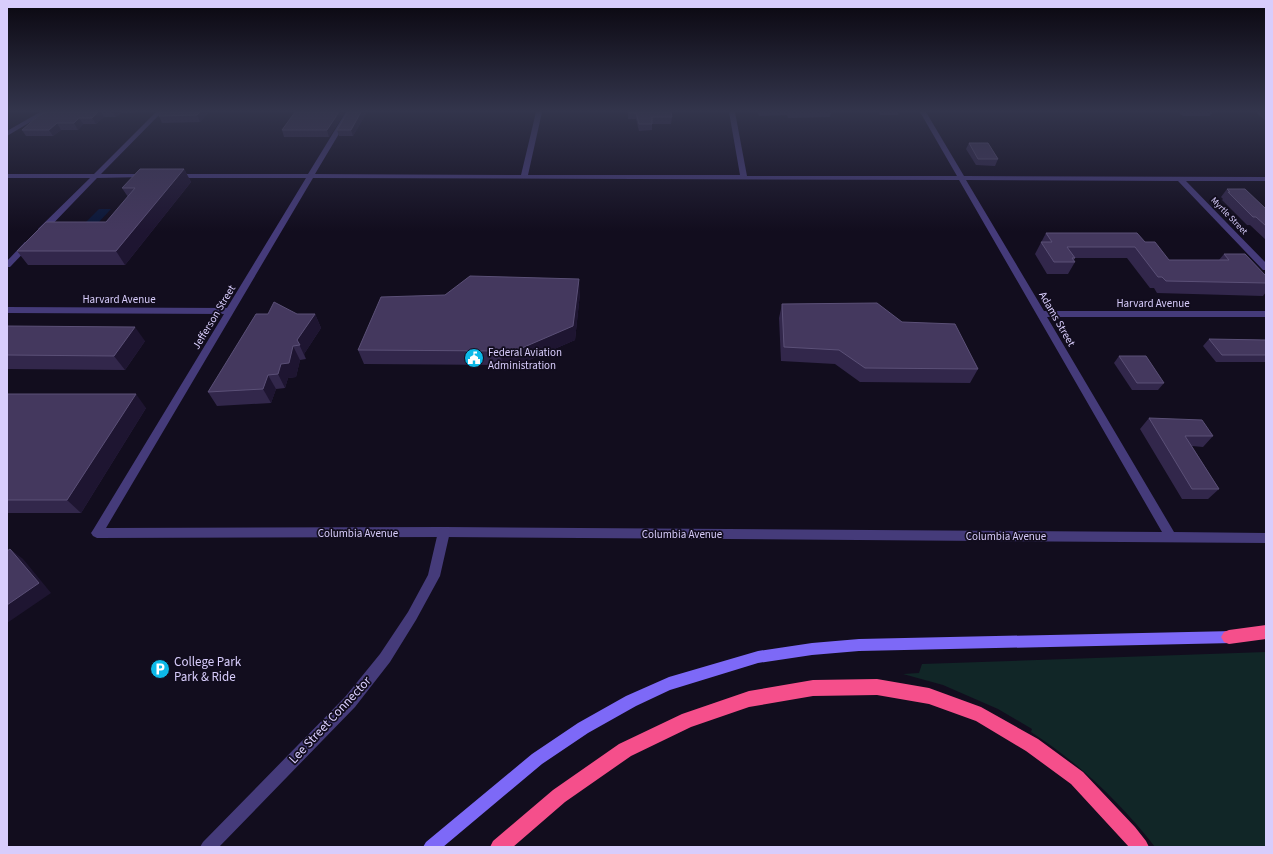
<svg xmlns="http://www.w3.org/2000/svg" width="1273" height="854" font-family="'Source Sans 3',sans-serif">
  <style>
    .green { fill: #112627 }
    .water { fill: #0b1739 }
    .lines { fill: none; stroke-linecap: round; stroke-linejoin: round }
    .minor { fill: #453b7a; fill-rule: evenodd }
    .tertiary { fill: #453b7a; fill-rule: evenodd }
    .secondary { fill: #7d69f7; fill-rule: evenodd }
    .motorway { fill: #f54f8b; fill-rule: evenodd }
    .wall { fill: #32274b }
    .shaded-wall { fill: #1e1531 }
    .building { fill: #44385e; stroke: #5b5077 }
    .labels { text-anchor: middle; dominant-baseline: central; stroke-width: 3.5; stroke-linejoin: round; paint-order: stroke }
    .far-street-label { font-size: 9px; fill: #d8cdfc; stroke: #120d1e }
    .street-label { font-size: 11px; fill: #d8cdfc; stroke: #120d1e }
    .poi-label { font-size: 11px; fill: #d8cdfc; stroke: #120d1e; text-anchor: start }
    .near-poi-label { font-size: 13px; fill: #d8cdfc; stroke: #120d1e; text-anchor: start }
    .near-street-label { font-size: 13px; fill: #d8cdfc; stroke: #120d1e }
  </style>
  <rect width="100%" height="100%" fill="#120d1e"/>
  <!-- green -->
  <path class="green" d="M 1266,652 L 1266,847 L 1155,847 C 1121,803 1078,762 1031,732 L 1032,729 L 998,709 L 943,685 L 903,674 L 919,673 L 922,664 Z"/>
  <!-- water -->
  <path class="water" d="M 99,209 L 111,209 L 98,223 L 85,223 Z"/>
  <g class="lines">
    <!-- minor -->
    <g class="minor">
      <path d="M 156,112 L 162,112 L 101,174 L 146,174 L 149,176 L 148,177 L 97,178 L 44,233 L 38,233 L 38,229 L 90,178 L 7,178 L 7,174 L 94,174 Z"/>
      <path d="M 346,112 L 352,112 L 315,174 L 521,175 L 536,112 L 542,112 L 528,175 L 740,175 L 729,112 L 735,112 L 747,176 L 957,176 L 920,112 L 926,112 L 964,176 L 1266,177 L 1266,181 L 1186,181 L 1266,263 L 1266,270 L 1263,270 L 1178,181 L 966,180 L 1044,311 L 1266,311 L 1266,317 L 1047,317 L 1174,532 L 1266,533 L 1266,543 L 444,537 L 97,538 L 93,536 L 91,533 L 93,530 L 224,314 L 7,313 L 7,307 L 227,308 L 306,178 L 176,178 L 173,176 L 176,174 L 308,174 ZM 313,178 L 959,180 L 1162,532 L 444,527 L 106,528 Z"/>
      <path d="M 25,242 L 31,242 L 32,244 L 10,267 L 7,267 L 7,261 Z"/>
    </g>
    <!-- tertiary -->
    <g class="tertiary">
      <path d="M 40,112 L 47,112 L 7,136 L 7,131 Z"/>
      <path d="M 444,527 L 448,529 L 450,532 L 440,576 L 416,620 L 390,662 L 355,707 L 219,847 L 200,847 L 203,842 L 345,697 L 380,654 L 408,612 L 428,575 L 438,532 L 440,529 Z"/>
    </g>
    <!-- secondary -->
    <path class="secondary" d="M 1234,631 L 1238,633 L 1240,637 L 1238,641 L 1234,643 L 859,651 L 812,655 L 758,663 L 670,690 L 636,706 L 588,733 L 542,764 L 443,847 L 423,847 L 426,842 L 532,754 L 578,723 L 626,696 L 669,677 L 758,651 L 812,643 L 859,639 Z"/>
    <!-- motorway -->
    <g class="motorway">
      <path d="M 1266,625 L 1266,639 L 1229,644 L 1224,642 L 1221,637 L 1224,632 L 1229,630 Z"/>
      <path d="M 877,679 L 929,688 L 981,707 L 1038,739 L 1083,772 L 1135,827 L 1146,841 L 1149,847 L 1129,847 L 1071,784 L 1026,751 L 976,721 L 929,704 L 877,695 L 813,696 L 749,707 L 691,727 L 631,756 L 565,802 L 513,847 L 490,847 L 493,841 L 553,790 L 619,744 L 682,714 L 749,691 L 813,680 Z"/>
    </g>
  </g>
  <!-- wall -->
  <g class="wall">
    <path d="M 46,112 L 135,112 L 134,113 L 121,113 L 116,117 L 104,117 L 96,124 L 83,124 L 78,130 L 61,130 L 53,136 L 26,136 L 22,130 Z"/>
    <path d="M 209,112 L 200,122 L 162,123 L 159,116 Z"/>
    <path d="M 295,112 L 345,112 L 329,137 L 284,137 L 282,130 Z"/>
    <path d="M 348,112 L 367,112 L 353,136 L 339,136 L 337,130 Z"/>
    <path d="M 628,112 L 672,117 L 671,124 L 652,124 L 652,130 L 639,131 L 636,119 L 628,119 Z"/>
    <path d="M 758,112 L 831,112 L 830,117 L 788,118 L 787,115 L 759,116 Z"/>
    <path d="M 878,112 L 899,112 L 898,115 L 880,115 Z"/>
    <path d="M 1178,112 L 1213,112 L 1210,116 L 1183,116 Z"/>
    <path d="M 1255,112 L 1266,112 L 1266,121 Z"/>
    <path d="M 969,143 L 998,159 L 995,166 L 976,165 L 966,149 Z"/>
    <path d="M 184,169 L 191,182 L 125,265 L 28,265 L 17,251 L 106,222 L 128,197 L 122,188 Z"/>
    <path d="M 1227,189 L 1266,209 L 1266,240 L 1250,225 L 1247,225 L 1222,200 L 1223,199 L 1221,197 Z"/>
    <path d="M 1046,233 L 1145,242 L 1169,260 L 1219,260 L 1224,254 L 1266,276 L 1266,292 L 1263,296 L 1157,293 L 1154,288 L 1150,288 L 1127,258 L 1075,258 L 1074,260 L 1075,262 L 1068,274 L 1047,274 L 1035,254 Z"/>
    <path d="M 580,293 L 575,340 L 504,371 L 503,365 L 364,364 L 358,350 Z"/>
    <path d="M 782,304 L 902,322 L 978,369 L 970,383 L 860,382 L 835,364 L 781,361 L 779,318 Z"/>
    <path d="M 297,314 L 315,314 L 321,328 L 304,354 L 306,359 L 300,360 L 296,377 L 288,378 L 285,388 L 276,389 L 271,403 L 217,406 L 208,392 Z"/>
    <path d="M 7,326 L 145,341 L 125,370 L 7,369 Z"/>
    <path d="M 1209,339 L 1266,340 L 1266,362 L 1216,362 L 1203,346 Z"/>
    <path d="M 1119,356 L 1164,383 L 1158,390 L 1132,390 L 1114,363 Z"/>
    <path d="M 7,394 L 146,408 L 81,513 L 7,513 Z"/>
    <path d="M 1149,418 L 1213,436 L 1203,447 L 1192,446 L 1219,489 L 1208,499 L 1182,499 L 1140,429 Z"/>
  </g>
  <!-- shaded-wall -->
  <g class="shaded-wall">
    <path d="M 98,112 L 101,112 L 104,117 L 96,124 L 92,118 Z"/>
    <path d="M 113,112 L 120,112 L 121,113 L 116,117 Z"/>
    <path d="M 200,112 L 209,112 L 200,122 L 197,115 Z"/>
    <path d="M 339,112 L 345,112 L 329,137 L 327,130 Z"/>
    <path d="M 361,112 L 367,112 L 353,136 L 351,130 Z"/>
    <path d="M 79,118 L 83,124 L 78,130 L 74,123 Z"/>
    <path d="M 57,123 L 61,130 L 53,136 L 49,130 Z"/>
    <path d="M 184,169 L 191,182 L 125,265 L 116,251 Z"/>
    <path d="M 579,279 L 580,293 L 575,340 L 504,371 L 501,357 Z"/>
    <path d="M 315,314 L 321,328 L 304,354 L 306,359 L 297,340 Z"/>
    <path d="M 135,327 L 145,341 L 125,370 L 114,356 Z"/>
    <path d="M 293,346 L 300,360 L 296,377 L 288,378 L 285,388 L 278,374 L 281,364 Z"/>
    <path d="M 268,375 L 276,389 L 271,403 L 263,389 Z"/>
    <path d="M 136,394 L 146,408 L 81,513 L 67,500 Z"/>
    <path d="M 10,549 L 23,559 L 51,593 L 7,623 L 7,605 Z"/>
  </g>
  <!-- building -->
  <g class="building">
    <path d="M 46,112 L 98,112 L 92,118 L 79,118 L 74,123 L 57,123 L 49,130 L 22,130 L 37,117 Z"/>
    <path d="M 162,112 L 200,112 L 197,115 L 159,116 Z"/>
    <path d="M 295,112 L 339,112 L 327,130 L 282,130 Z"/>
    <path d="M 348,112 L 361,112 L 351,130 L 337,130 Z"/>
    <path d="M 628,112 L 671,112 L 672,117 L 652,117 L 652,124 L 639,124 L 636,113 L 628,113 Z"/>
    <path d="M 969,143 L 988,143 L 998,159 L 978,159 Z"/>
    <path d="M 140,169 L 184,169 L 116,251 L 17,251 L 46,222 L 106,222 L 135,188 L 122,188 Z"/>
    <path d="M 1227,189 L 1245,189 L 1266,209 L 1266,226 L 1256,217 L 1253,217 L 1228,192 L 1230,192 Z"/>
    <path d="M 1046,233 L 1137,233 L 1145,242 L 1155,242 L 1169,260 L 1229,260 L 1224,254 L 1245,254 L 1266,276 L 1266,283 L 1166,281 L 1162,277 L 1158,277 L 1135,247 L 1067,247 L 1075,258 L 1072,258 L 1075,262 L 1054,262 L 1041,242 L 1052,242 Z"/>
    <path d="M 470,276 L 579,279 L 573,326 L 501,357 L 501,351 L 358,350 L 381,297 L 445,295 Z"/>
    <path d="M 274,302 L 297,314 L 315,314 L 297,340 L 300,345 L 293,346 L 289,363 L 281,364 L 278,374 L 268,375 L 263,389 L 208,392 L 256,314 L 268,314 Z"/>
    <path d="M 877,303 L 902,322 L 955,324 L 978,369 L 865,368 L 839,350 L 784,347 L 782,304 Z"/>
    <path d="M 7,326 L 135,327 L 114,356 L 7,355 Z"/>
    <path d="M 1209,339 L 1266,340 L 1266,355 L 1222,355 Z"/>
    <path d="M 1119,356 L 1146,356 L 1164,383 L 1137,383 Z"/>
    <path d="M 7,394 L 136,394 L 67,500 L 7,500 Z"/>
    <path d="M 1149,418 L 1202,420 L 1213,436 L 1185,436 L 1219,489 L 1192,489 Z"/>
    <path d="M 10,549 L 39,583 L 7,605 L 7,551 Z"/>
  </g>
  <!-- sky -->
  <linearGradient id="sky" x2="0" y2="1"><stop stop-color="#0a0710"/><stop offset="0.48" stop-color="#33354c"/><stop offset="1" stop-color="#33354c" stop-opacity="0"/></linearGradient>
  <rect width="1273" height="231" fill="url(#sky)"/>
  <!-- icons -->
  <defs>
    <g id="civic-disc" transform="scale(1)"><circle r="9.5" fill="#0db9e8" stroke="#120d1e"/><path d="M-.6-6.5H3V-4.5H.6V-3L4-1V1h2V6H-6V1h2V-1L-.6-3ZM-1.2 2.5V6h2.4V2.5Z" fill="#fff"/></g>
    <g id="parking-disc" transform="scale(1)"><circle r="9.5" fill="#0db9e8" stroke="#120d1e"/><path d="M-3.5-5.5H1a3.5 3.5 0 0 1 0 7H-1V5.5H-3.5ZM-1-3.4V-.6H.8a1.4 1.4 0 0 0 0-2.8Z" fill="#fff"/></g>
  </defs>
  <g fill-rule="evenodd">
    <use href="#civic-disc" x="474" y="358"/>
    <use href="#parking-disc" x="160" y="669"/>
  </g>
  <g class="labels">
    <!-- far-street labels -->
    <g class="far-street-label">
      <text transform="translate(1229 216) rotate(46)">Myrtle Street</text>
    </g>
    <!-- street labels -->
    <g class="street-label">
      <text x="119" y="299">Harvard Avenue</text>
      <text x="1153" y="303">Harvard Avenue</text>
      <text transform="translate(214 317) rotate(-59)">Jefferson Street</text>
      <text transform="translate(1057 319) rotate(60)">Adams Street</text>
      <text x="358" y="533">Columbia Avenue</text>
      <text x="682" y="534">Columbia Avenue</text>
      <text x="1006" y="536">Columbia Avenue</text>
    </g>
    <!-- poi labels -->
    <g class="poi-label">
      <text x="488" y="352">Federal Aviation<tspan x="488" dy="13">Administration</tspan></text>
    </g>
    <!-- near-poi labels -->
    <g class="near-poi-label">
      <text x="174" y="662">College Park<tspan x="174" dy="15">Park &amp; Ride</tspan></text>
    </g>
    <!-- near-street labels -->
    <g class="near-street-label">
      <text transform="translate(330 720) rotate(-47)">Lee Street Connector</text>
    </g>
  </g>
  <!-- border -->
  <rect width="1273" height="854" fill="none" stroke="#d8cdfc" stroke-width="16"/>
</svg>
